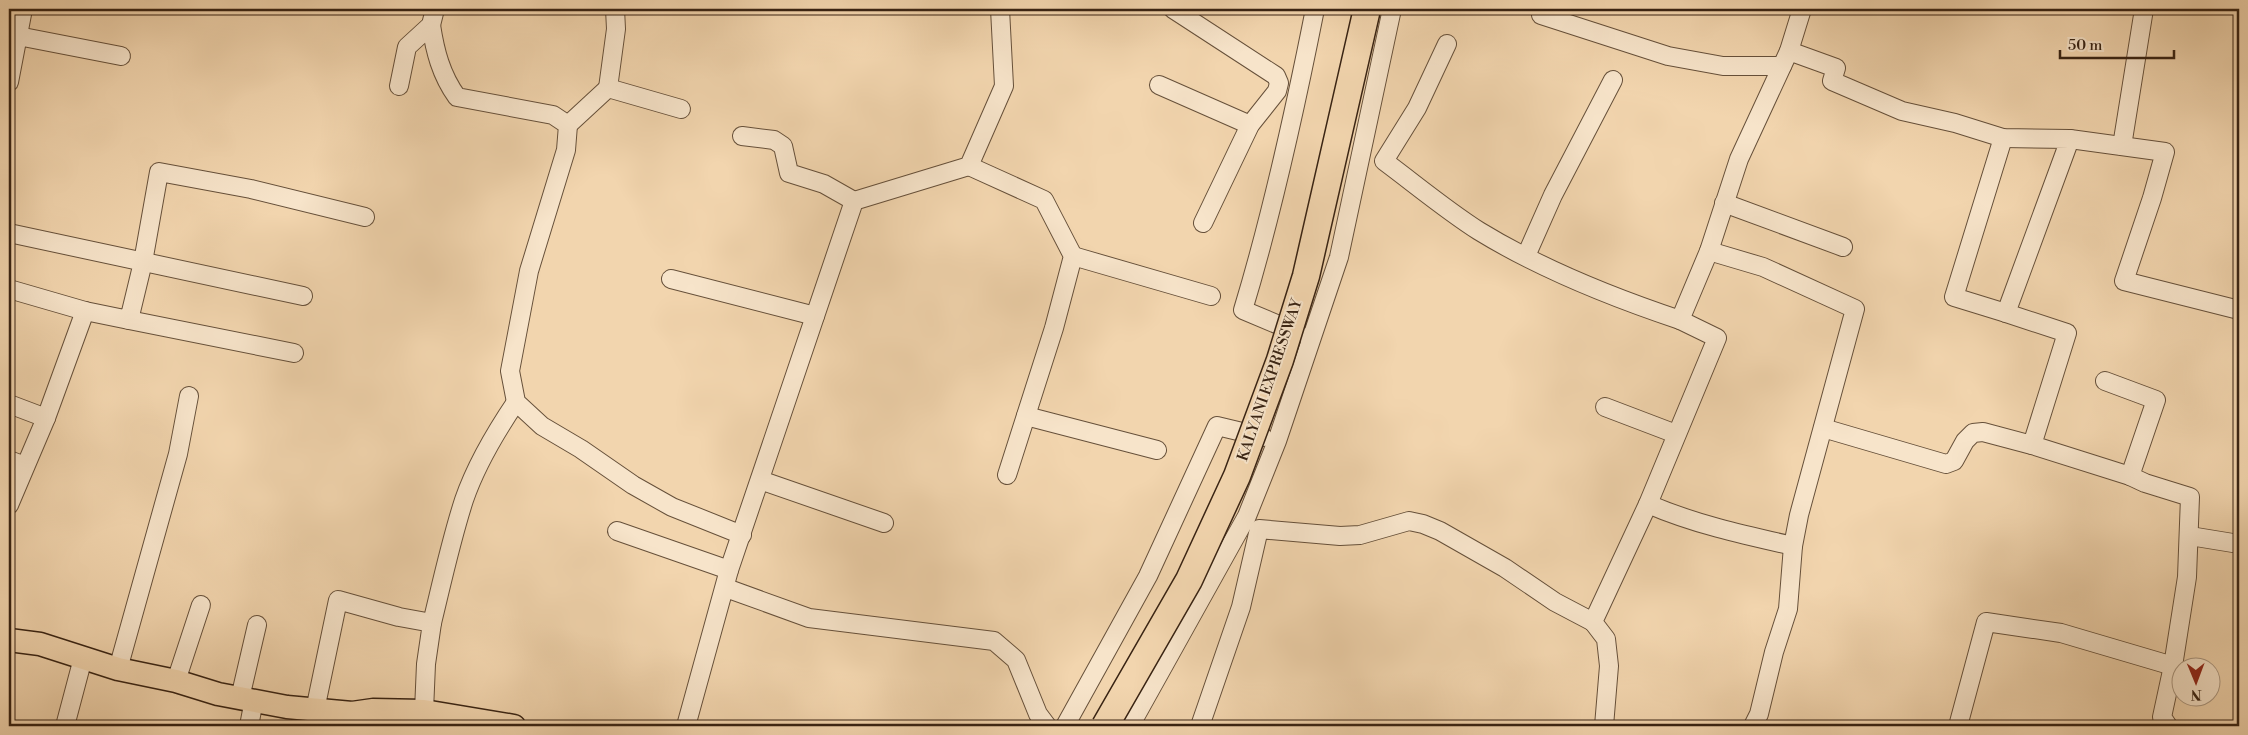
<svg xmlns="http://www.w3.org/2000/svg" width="2248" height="735" font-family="'Libre Bodoni',serif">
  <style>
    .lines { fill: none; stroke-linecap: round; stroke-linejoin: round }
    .minor-casing { stroke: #66503a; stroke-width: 20 }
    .major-casing { stroke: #382313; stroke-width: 25 }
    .minor { stroke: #f7e4ca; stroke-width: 18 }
    .major { stroke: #f2d5ae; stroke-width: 22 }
    .highway-bridge-casing { stroke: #382313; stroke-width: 29; stroke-linecap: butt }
    .highway-bridge { stroke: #f2d5ae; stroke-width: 26 }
    .labels { text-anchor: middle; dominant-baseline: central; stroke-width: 4; stroke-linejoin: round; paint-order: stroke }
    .street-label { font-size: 15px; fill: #382313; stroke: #f7e4ca }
  </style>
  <rect width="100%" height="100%" fill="#f2d5ae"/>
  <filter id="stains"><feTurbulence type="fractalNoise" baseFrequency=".004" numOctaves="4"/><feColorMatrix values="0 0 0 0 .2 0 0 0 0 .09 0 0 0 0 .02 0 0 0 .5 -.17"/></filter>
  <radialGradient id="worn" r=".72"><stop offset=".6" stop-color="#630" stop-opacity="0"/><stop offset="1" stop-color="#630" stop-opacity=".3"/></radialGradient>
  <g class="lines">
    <!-- minor casing -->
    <g class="minor-casing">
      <g id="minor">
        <path d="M 1173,9 L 1276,76 L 1279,83 L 1277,91 L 1250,125 L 1203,223"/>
        <path d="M 1541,15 L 1668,56 L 1723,66 L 1782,66"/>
        <path d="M 431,25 C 435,51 441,75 457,97 L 553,115 L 568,125 L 566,150 L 529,271 L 510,371 L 516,402 L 542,426 L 581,449 L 633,485 L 672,507 L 742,535"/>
        <path d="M 18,36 L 121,56"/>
        <path d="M 1447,44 L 1417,108 L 1384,161 C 1415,184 1446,210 1479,231 C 1541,269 1611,297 1680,320"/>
        <path d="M 1789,51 L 1836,68 L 1832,81 L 1902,111 L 1955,123 L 2003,138 L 2070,139 L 2006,313 L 2067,333 L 2032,445 L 2130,476"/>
        <path d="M 9,82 L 23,9"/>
        <path d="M 1159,85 L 1250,125"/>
        <path d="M 399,86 L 407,47 L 431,25 L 435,9"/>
        <path d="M 608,88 L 616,29 L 615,9"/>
        <path d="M 568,125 L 608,88 L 681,109"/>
        <path d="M 742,136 L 774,140 L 783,146 L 789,173 L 824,184 L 854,201"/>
        <path d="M 2003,138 L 1954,297 L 2006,313"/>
        <path d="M 2070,139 L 2165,152 L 2152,198 L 2124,281 L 2239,310"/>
        <path d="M 2122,146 L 2144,9"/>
        <path d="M 969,166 L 1044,200 L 1073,256 L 1054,328 L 1007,475"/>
        <path d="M 1724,203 L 1843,247"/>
        <path d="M 9,233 L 303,296"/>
        <path d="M 1709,251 L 1763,267 L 1855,309 L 1799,515 L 1793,546 L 1788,609 L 1774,652 L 1759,714 L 1753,726"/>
        <path d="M 1073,256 L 1211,296"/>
        <path d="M 1526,256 L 1553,195 L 1613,80"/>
        <path d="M 671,279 L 815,316"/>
        <path d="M 9,289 L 85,311 L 129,320 L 143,262 L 159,172 L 251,189 L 365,217"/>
        <path d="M 129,320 L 294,353"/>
        <path d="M 1298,333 L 1243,310 C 1273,211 1295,110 1315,9"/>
        <path d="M 2105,381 L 2156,400 L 2130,476 L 2145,483 L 2190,497 L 2187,577 L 2173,666 L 2162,717 L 2168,726"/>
        <path d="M 9,404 L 46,418"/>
        <path d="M 1605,407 L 1676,434"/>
        <path d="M 1026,416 L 1157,450"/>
        <path d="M 1823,428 L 1946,464 L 1954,461 L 1965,441 L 1973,433 L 1983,432 L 2032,445"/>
        <path d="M 9,460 L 25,466"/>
        <path d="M 760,480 L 884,523"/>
        <path d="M 1648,504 C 1694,524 1744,535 1793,546"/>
        <path d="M 9,505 L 46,418 L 85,311"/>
        <path d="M 617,531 L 729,570"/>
        <path d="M 2190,536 L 2239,544"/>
        <path d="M 726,588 L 809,618 L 994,641 L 1016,660 L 1038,714 L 1047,726"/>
        <path d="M 432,623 C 442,582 451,540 464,500 C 476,465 495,433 516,402"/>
        <path d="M 118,669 L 178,454 L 189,396"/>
        <path d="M 176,681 L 201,605"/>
        <path d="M 240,698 L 257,625"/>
        <path d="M 315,710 L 338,600 L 399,617 L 432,623 L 426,664 L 424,711"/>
        <path d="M 65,726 L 83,658"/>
        <path d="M 249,726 L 254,700"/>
        <path d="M 686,726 L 729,570 L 854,201 L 969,166 L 1004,86 L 1000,9"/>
        <path d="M 1065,726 L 1148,576 L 1217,426 L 1263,437"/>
        <path d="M 1130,726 L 1247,516 L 1277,441 L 1339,257 L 1392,9"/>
        <path d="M 1200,726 L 1241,607 L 1259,529 L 1340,536 L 1360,535 L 1409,521 L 1423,524 L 1440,531 L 1505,568 L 1555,602 L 1593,622"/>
        <path d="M 1604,726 L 1609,666 L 1606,639 L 1593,622 L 1648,504 L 1717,338 L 1680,320 L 1709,251 L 1739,159 L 1789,51 L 1802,9"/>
        <path d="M 1958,726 L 1986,622 L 2061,633 L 2173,666"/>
      </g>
    </g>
    <!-- major casing -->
    <g class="major-casing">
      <path id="major" d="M 9,640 L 40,644 L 118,669 L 176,681 L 218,694 L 287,707 L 352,713 L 373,710 L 424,711 L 514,726"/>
    </g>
    <!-- minor -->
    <use href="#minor" class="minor"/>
    <!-- major -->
    <use href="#major" class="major"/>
    <!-- highway-bridge casing -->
    <g class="highway-bridge-casing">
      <path id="highway-bridge" d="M 1105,726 L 1189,580 L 1237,476 L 1280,360 L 1306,276 L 1367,9"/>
    </g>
    <!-- highway-bridge -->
    <use href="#highway-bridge" class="highway-bridge"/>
  </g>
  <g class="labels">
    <!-- street labels -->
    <g class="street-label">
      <text transform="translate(1270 380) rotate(-71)">KALYANI EXPRESSWAY</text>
    </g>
  </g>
  <!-- margin -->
  <rect width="2248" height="735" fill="none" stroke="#f2d5ae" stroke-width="30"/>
  <rect x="10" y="10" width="2228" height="715" fill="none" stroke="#382313" stroke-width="2.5"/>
  <rect x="15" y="15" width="2218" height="705" fill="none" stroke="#382313"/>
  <!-- north arrow -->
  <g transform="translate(2196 682) rotate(179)"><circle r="24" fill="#f7e4ca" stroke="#ab9781"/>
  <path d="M0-4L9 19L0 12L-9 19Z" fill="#8f2418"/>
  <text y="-8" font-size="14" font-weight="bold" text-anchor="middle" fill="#382313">N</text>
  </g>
  <!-- scale -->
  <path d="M2060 50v8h114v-8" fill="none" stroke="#382313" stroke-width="2.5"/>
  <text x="2068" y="50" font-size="15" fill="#382313" stroke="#f7e4ca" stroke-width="4" paint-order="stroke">50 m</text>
  <rect width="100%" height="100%" filter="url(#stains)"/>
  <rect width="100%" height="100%" fill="url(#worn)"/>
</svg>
